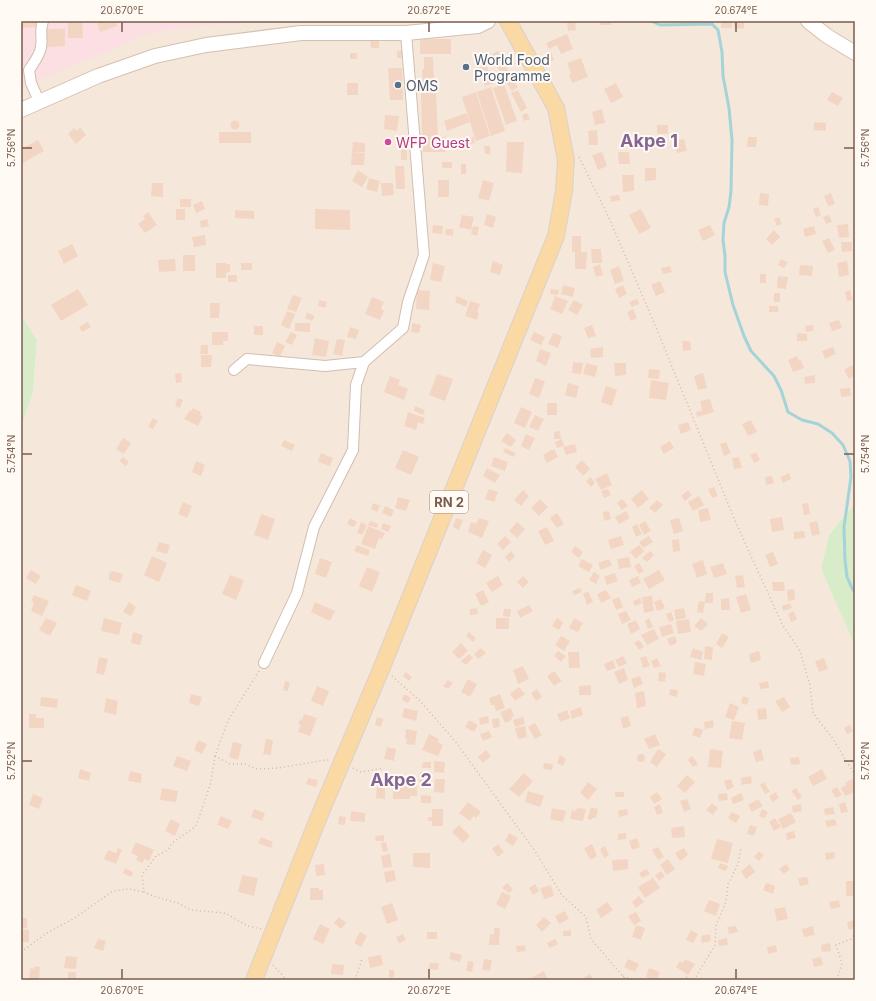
<svg xmlns="http://www.w3.org/2000/svg" width="876" height="1001" font-family="Inter,sans-serif">
  <style>
    .residential { fill: #f5e8da }
    .medical { fill: #fbdfe3 }
    .green { fill: #d8ecc9 }
    .lines { fill: none; stroke-linecap: round; stroke-linejoin: round }
    .stream { stroke: #a5d3da; stroke-width: 3 }
    .building { fill: #f3d5c3 }
    .street-casing { stroke: #d1beb0; stroke-width: 12 }
    .secondary-casing { stroke: #d6c0b0; stroke-width: 16 }
    .primary-casing { stroke: #dad1cd; stroke-width: 18 }
    .path { stroke: #d9b8a5; stroke-width: 1.5; stroke-dasharray: 1 3; stroke-linecap: butt }
    .street { stroke: #fff; stroke-width: 10 }
    .secondary { stroke: #fff; stroke-width: 14 }
    .primary { stroke: #fbd9a5; stroke-width: 16 }
    .ticks { fill: none; stroke: #7a5c4d; stroke-width: 1.5 }
    .service-dot { fill: #5c6f8a; stroke: #fffaf3; stroke-width: 1.5 }
    .hotel-dot { fill: #d1479c; stroke: #fffaf3; stroke-width: 1.5 }
    .labels { text-anchor: middle; dominant-baseline: central; stroke-width: 4; stroke-linejoin: round; paint-order: stroke }
    .shield { fill: #fffaf3; stroke: #a28b7f; stroke-width: 1 }
    .shield-label { font-size: 13px; font-weight: bold; fill: #7a5c4d }
    .service-label { font-size: 14px; fill: #4e5e75; stroke: #fffaf3; text-anchor: start }
    .hotel-label { font-size: 14px; fill: #b23c85; stroke: #fffaf3; text-anchor: start }
    .district-label { font-size: 18px; font-weight: bold; fill: #846695; stroke: #fffaf3 }
    .neatline { fill: none; stroke: #7a5c4d; stroke-width: 1.5 }
    .ticks-label { font-size: 10px; text-anchor: middle; fill: #7a5c4d }
  </style>
  <rect width="100%" height="100%" fill="#fdf6ec"/>
  <!-- residential -->
  <path class="residential" d="M 21,21 L 855,21 L 855,503 L 829,535 L 821,569 L 855,646 L 855,980 L 21,980 L 21,426 L 33,393 L 37,340 L 21,315 Z"/>
  <!-- medical -->
  <path class="medical" d="M 21,21 L 268,21 L 177,28 L 148,34 L 21,88 Z"/>
  <!-- green -->
  <g class="green">
    <path d="M 21,315 L 37,340 L 33,393 L 21,426 Z"/>
    <path d="M 855,503 L 855,646 L 821,569 L 829,535 Z"/>
  </g>
  <g class="lines">
    <!-- stream -->
    <path class="stream" d="M 651,21 L 660,25 L 712,24 L 718,30 L 722,52 L 723,76 L 729,108 L 732,140 L 731,191 L 729,207 L 724,223 L 723,240 L 725,256 L 725,272 L 733,305 L 744,336 L 751,351 L 774,376 L 781,390 L 788,412 L 802,420 L 818,424 L 832,433 L 843,445 L 850,461 L 851,477 L 844,527 L 845,560 L 847,577 L 852,588 L 855,593"/>
  </g>
  <!-- building -->
  <g class="building">
    <path d="M 21,21 L 36,21 L 37,27 L 21,28 Z"/>
    <path d="M 68,21 L 82,21 L 83,38 L 68,38 Z"/>
    <path d="M 100,21 L 116,21 L 117,26 L 100,32 L 97,22 Z"/>
    <path d="M 567,21 L 575,21 L 576,30 L 568,31 Z"/>
    <rect x="600" y="21" width="11" height="4"/>
    <rect x="721" y="21" width="11" height="7"/>
    <path d="M 734,21 L 744,21 L 744,28 L 734,29 Z"/>
    <path d="M 46,29 L 65,29 L 65,46 L 47,47 Z"/>
    <path d="M 567,34 L 573,49 L 561,54 L 557,45 L 549,49 L 546,43 Z"/>
    <rect x="420" y="39" width="31" height="15"/>
    <path d="M 370,41 L 379,41 L 379,48 L 371,48 Z"/>
    <path d="M 404,50 L 404,58 L 397,58 L 397,51 Z"/>
    <path d="M 498,51 L 501,56 L 493,61 L 490,55 Z"/>
    <path d="M 551,52 L 554,60 L 550,62 L 546,54 Z"/>
    <rect x="350" y="53" width="7" height="6"/>
    <path d="M 424,57 L 433,57 L 434,83 L 432,83 L 432,89 L 423,89 L 422,69 L 424,69 Z"/>
    <path d="M 502,58 L 511,76 L 504,80 L 495,62 Z"/>
    <path d="M 581,58 L 588,77 L 572,83 L 569,74 L 571,73 L 567,63 Z"/>
    <path d="M 486,64 L 494,83 L 485,86 L 478,67 Z"/>
    <path d="M 388,68 L 402,68 L 403,100 L 390,100 Z"/>
    <path d="M 512,78 L 518,87 L 512,91 L 506,82 Z"/>
    <rect x="347" y="83" width="11" height="12"/>
    <path d="M 616,83 L 623,97 L 611,103 L 604,89 Z"/>
    <path d="M 504,84 L 517,121 L 506,125 L 493,88 Z"/>
    <path d="M 491,87 L 505,131 L 491,136 L 477,92 Z"/>
    <path d="M 518,90 L 527,108 L 521,112 L 511,93 Z"/>
    <path d="M 436,92 L 438,136 L 422,137 L 421,93 Z"/>
    <path d="M 476,92 L 490,136 L 476,141 L 462,97 Z"/>
    <path d="M 832,92 L 843,98 L 838,106 L 827,100 Z"/>
    <path d="M 602,109 L 605,123 L 595,125 L 592,112 Z"/>
    <path d="M 466,113 L 470,122 L 447,131 L 444,121 Z"/>
    <path d="M 527,113 L 530,119 L 524,121 L 522,115 Z"/>
    <path d="M 385,115 L 399,116 L 397,131 L 384,129 Z"/>
    <circle cx="235" cy="125" r="4.5"/>
    <path d="M 814,122 L 826,123 L 826,131 L 814,130 Z"/>
    <rect x="657" y="125" width="11" height="9"/>
    <path d="M 80,127 L 86,135 L 76,144 L 68,134 L 74,128 L 77,131 Z"/>
    <path d="M 597,130 L 598,145 L 589,145 L 588,131 Z"/>
    <rect x="219" y="132" width="32" height="11"/>
    <rect x="423" y="137" width="23" height="15"/>
    <path d="M 474,137 L 475,143 L 460,147 L 458,141 Z"/>
    <path d="M 748,137 L 757,137 L 756,147 L 747,147 Z"/>
    <path d="M 684,139 L 687,151 L 677,153 L 674,141 Z"/>
    <path d="M 38,140 L 44,151 L 21,164 L 21,149 Z"/>
    <path d="M 353,142 L 365,143 L 365,152 L 352,152 Z"/>
    <path d="M 507,142 L 524,142 L 522,173 L 506,172 Z"/>
    <path d="M 484,146 L 490,146 L 490,154 L 485,154 Z"/>
    <path d="M 401,148 L 407,149 L 407,160 L 401,160 Z"/>
    <path d="M 352,152 L 365,153 L 364,165 L 351,165 Z"/>
    <path d="M 602,152 L 607,166 L 598,170 L 592,155 Z"/>
    <path d="M 618,152 L 629,152 L 630,164 L 619,164 Z"/>
    <rect x="442" y="162" width="10" height="6"/>
    <rect x="461" y="164" width="5" height="10"/>
    <path d="M 395,166 L 404,166 L 405,189 L 396,189 Z"/>
    <path d="M 645,168 L 656,168 L 656,180 L 645,181 Z"/>
    <path d="M 358,170 L 368,177 L 362,187 L 352,181 Z"/>
    <path d="M 622,175 L 634,175 L 634,191 L 623,192 Z"/>
    <path d="M 369,178 L 380,181 L 377,192 L 366,189 Z"/>
    <rect x="438" y="180" width="11" height="17"/>
    <path d="M 483,180 L 494,183 L 489,201 L 478,198 Z"/>
    <path d="M 152,183 L 163,183 L 163,197 L 151,196 Z"/>
    <path d="M 381,183 L 393,183 L 394,195 L 382,196 Z"/>
    <path d="M 760,193 L 769,194 L 768,206 L 759,205 Z"/>
    <path d="M 831,193 L 835,204 L 828,206 L 824,196 Z"/>
    <path d="M 619,195 L 620,200 L 611,202 L 610,196 Z"/>
    <rect x="180" y="199" width="11" height="8"/>
    <path d="M 202,201 L 205,209 L 196,213 L 193,205 Z"/>
    <path d="M 818,207 L 821,215 L 816,217 L 813,209 Z"/>
    <rect x="176" y="209" width="9" height="11"/>
    <path d="M 315,209 L 350,210 L 350,230 L 315,229 Z"/>
    <path d="M 641,209 L 651,228 L 639,234 L 629,215 Z"/>
    <path d="M 235,210 L 254,211 L 254,219 L 235,218 Z"/>
    <path d="M 148,212 L 157,225 L 145,233 L 138,224 L 145,219 L 143,216 Z"/>
    <path d="M 487,214 L 496,217 L 493,228 L 484,225 Z"/>
    <path d="M 462,215 L 474,217 L 471,230 L 459,227 Z"/>
    <path d="M 829,215 L 832,222 L 826,224 L 823,217 Z"/>
    <path d="M 779,217 L 782,224 L 777,226 L 774,219 Z"/>
    <path d="M 207,219 L 209,226 L 201,228 L 200,221 Z"/>
    <path d="M 848,224 L 849,237 L 839,238 L 837,225 Z"/>
    <path d="M 433,225 L 443,226 L 442,234 L 432,233 Z"/>
    <path d="M 710,225 L 715,235 L 703,241 L 698,230 Z"/>
    <path d="M 473,226 L 479,227 L 477,236 L 471,234 Z"/>
    <path d="M 814,226 L 816,234 L 805,237 L 803,229 Z"/>
    <path d="M 446,229 L 453,229 L 453,236 L 445,235 Z"/>
    <path d="M 774,230 L 780,237 L 772,245 L 766,239 Z"/>
    <path d="M 205,235 L 206,245 L 194,247 L 192,237 Z"/>
    <path d="M 572,236 L 581,236 L 581,252 L 587,252 L 586,269 L 575,269 L 575,252 L 572,252 Z"/>
    <path d="M 829,238 L 835,250 L 828,253 L 822,241 Z"/>
    <path d="M 841,242 L 852,242 L 852,251 L 842,252 Z"/>
    <path d="M 72,244 L 78,256 L 64,264 L 58,251 Z"/>
    <path d="M 591,249 L 601,249 L 602,263 L 592,263 Z"/>
    <rect x="183" y="255" width="12" height="16"/>
    <path d="M 175,259 L 176,271 L 159,272 L 158,260 Z"/>
    <path d="M 781,259 L 788,262 L 784,268 L 778,265 Z"/>
    <path d="M 493,261 L 503,265 L 500,275 L 490,272 Z"/>
    <path d="M 847,261 L 849,275 L 839,277 L 837,263 Z"/>
    <path d="M 216,263 L 226,263 L 226,264 L 230,264 L 230,272 L 226,273 L 226,278 L 216,278 Z"/>
    <rect x="241" y="263" width="11" height="7"/>
    <path d="M 433,263 L 445,266 L 441,282 L 430,280 Z"/>
    <path d="M 600,264 L 603,275 L 596,277 L 593,267 Z"/>
    <path d="M 800,265 L 813,266 L 812,276 L 799,275 Z"/>
    <path d="M 619,266 L 624,281 L 615,284 L 610,270 Z"/>
    <path d="M 670,266 L 672,272 L 663,274 L 661,268 Z"/>
    <rect x="760" y="274" width="6" height="9"/>
    <rect x="228" y="275" width="9" height="7"/>
    <path d="M 778,276 L 788,277 L 786,289 L 777,288 Z"/>
    <path d="M 660,281 L 665,292 L 656,296 L 651,285 Z"/>
    <path d="M 563,285 L 575,288 L 573,297 L 561,294 Z"/>
    <path d="M 623,285 L 627,294 L 619,298 L 615,289 Z"/>
    <path d="M 78,289 L 88,305 L 61,321 L 51,305 Z"/>
    <path d="M 551,289 L 559,290 L 558,295 L 550,294 Z"/>
    <path d="M 417,290 L 430,291 L 429,310 L 416,309 Z"/>
    <path d="M 850,290 L 853,300 L 847,301 L 845,292 Z"/>
    <rect x="774" y="293" width="6" height="9"/>
    <path d="M 293,295 L 302,298 L 296,312 L 287,309 Z"/>
    <path d="M 457,296 L 468,301 L 466,307 L 455,302 Z"/>
    <path d="M 555,296 L 568,301 L 562,314 L 550,309 Z"/>
    <path d="M 372,297 L 384,302 L 381,309 L 384,311 L 380,320 L 365,314 Z"/>
    <path d="M 637,299 L 639,304 L 632,307 L 629,302 Z"/>
    <path d="M 319,300 L 327,302 L 325,308 L 318,306 Z"/>
    <path d="M 574,300 L 583,305 L 577,315 L 568,310 Z"/>
    <path d="M 470,301 L 480,304 L 477,312 L 479,313 L 477,320 L 465,316 Z"/>
    <path d="M 210,303 L 220,303 L 219,318 L 210,318 Z"/>
    <rect x="769" y="306" width="9" height="6"/>
    <path d="M 633,309 L 637,318 L 631,321 L 627,312 Z"/>
    <path d="M 287,311 L 295,314 L 289,329 L 281,325 Z"/>
    <path d="M 307,313 L 315,316 L 312,321 L 305,318 Z"/>
    <path d="M 839,320 L 842,328 L 832,331 L 829,323 Z"/>
    <path d="M 88,322 L 91,327 L 82,332 L 79,327 Z"/>
    <path d="M 295,323 L 310,323 L 310,332 L 295,331 Z"/>
    <path d="M 412,323 L 421,325 L 419,333 L 411,332 Z"/>
    <path d="M 592,325 L 596,336 L 588,338 L 584,328 Z"/>
    <path d="M 813,325 L 813,331 L 806,332 L 805,326 Z"/>
    <rect x="254" y="326" width="9" height="9"/>
    <path d="M 350,327 L 359,330 L 356,339 L 347,337 Z"/>
    <path d="M 212,332 L 228,332 L 228,341 L 223,341 L 223,345 L 212,345 Z"/>
    <path d="M 291,332 L 297,335 L 292,345 L 285,342 Z"/>
    <path d="M 534,332 L 545,337 L 541,345 L 530,340 Z"/>
    <path d="M 553,333 L 562,336 L 558,348 L 548,344 Z"/>
    <path d="M 797,333 L 807,334 L 807,341 L 797,341 Z"/>
    <path d="M 315,338 L 329,341 L 326,357 L 312,355 Z"/>
    <path d="M 337,339 L 345,340 L 342,356 L 333,354 Z"/>
    <path d="M 682,341 L 690,341 L 691,350 L 683,351 Z"/>
    <path d="M 277,342 L 285,346 L 280,357 L 272,353 Z"/>
    <path d="M 201,345 L 208,345 L 208,354 L 200,354 Z"/>
    <path d="M 603,347 L 603,357 L 591,358 L 590,349 Z"/>
    <path d="M 833,347 L 836,354 L 825,359 L 822,351 Z"/>
    <path d="M 540,349 L 551,353 L 546,366 L 536,361 Z"/>
    <path d="M 201,355 L 212,355 L 211,367 L 201,367 Z"/>
    <path d="M 797,356 L 799,361 L 801,360 L 804,368 L 793,372 L 788,360 Z"/>
    <path d="M 573,362 L 583,363 L 581,374 L 572,373 Z"/>
    <path d="M 586,363 L 598,366 L 595,377 L 583,374 Z"/>
    <path d="M 614,363 L 626,363 L 626,375 L 615,376 Z"/>
    <path d="M 852,365 L 855,369 L 855,375 L 849,379 L 844,370 Z"/>
    <path d="M 649,369 L 660,370 L 659,379 L 648,378 Z"/>
    <path d="M 181,373 L 182,382 L 176,383 L 175,374 Z"/>
    <path d="M 703,373 L 707,388 L 698,390 L 694,376 Z"/>
    <path d="M 437,374 L 453,379 L 445,401 L 429,395 Z"/>
    <path d="M 815,375 L 815,383 L 805,384 L 804,377 Z"/>
    <path d="M 390,376 L 400,380 L 398,385 L 408,389 L 404,400 L 384,392 Z"/>
    <path d="M 535,378 L 545,381 L 539,398 L 529,394 Z"/>
    <path d="M 651,380 L 669,383 L 666,400 L 649,398 Z"/>
    <path d="M 568,383 L 579,386 L 576,398 L 565,395 Z"/>
    <path d="M 606,386 L 617,390 L 612,406 L 601,402 Z"/>
    <path d="M 850,388 L 851,396 L 841,397 L 840,389 Z"/>
    <path d="M 178,398 L 183,400 L 180,408 L 175,406 Z"/>
    <path d="M 710,399 L 714,412 L 697,417 L 696,412 L 702,411 L 700,401 Z"/>
    <rect x="547" y="403" width="10" height="12"/>
    <path d="M 415,406 L 425,410 L 423,415 L 414,411 Z"/>
    <path d="M 521,407 L 532,412 L 525,428 L 514,423 Z"/>
    <path d="M 193,408 L 201,412 L 200,415 L 203,416 L 198,426 L 184,419 L 190,410 L 191,411 Z"/>
    <path d="M 408,412 L 425,418 L 423,424 L 418,422 L 416,430 L 404,426 Z"/>
    <path d="M 535,415 L 544,419 L 538,431 L 529,427 Z"/>
    <path d="M 153,418 L 158,421 L 153,429 L 148,427 Z"/>
    <path d="M 751,420 L 757,432 L 748,436 L 742,424 Z"/>
    <path d="M 688,422 L 691,430 L 681,434 L 678,425 Z"/>
    <path d="M 560,431 L 561,439 L 554,439 L 554,432 Z"/>
    <path d="M 507,433 L 516,440 L 511,447 L 501,441 Z"/>
    <path d="M 526,434 L 535,438 L 529,450 L 521,446 Z"/>
    <path d="M 123,438 L 131,443 L 124,454 L 116,449 Z"/>
    <path d="M 562,439 L 564,446 L 557,448 L 555,442 Z"/>
    <path d="M 284,440 L 295,445 L 292,451 L 281,446 Z"/>
    <path d="M 670,441 L 674,448 L 664,454 L 660,447 Z"/>
    <path d="M 726,442 L 731,453 L 724,456 L 720,444 Z"/>
    <path d="M 575,444 L 577,452 L 566,455 L 563,447 Z"/>
    <path d="M 505,448 L 516,453 L 514,457 L 503,452 Z"/>
    <path d="M 554,449 L 558,457 L 547,463 L 543,455 Z"/>
    <path d="M 403,450 L 419,457 L 411,475 L 395,468 Z"/>
    <path d="M 756,452 L 760,460 L 754,463 L 750,455 Z"/>
    <path d="M 321,453 L 333,458 L 330,466 L 318,462 Z"/>
    <path d="M 123,457 L 129,462 L 126,466 L 119,461 Z"/>
    <path d="M 494,457 L 508,462 L 505,471 L 491,466 Z"/>
    <path d="M 739,457 L 742,468 L 734,469 L 732,458 Z"/>
    <path d="M 582,460 L 590,469 L 583,476 L 575,467 Z"/>
    <path d="M 196,461 L 205,465 L 201,476 L 192,472 Z"/>
    <path d="M 487,468 L 500,475 L 495,483 L 483,476 Z"/>
    <path d="M 607,473 L 612,485 L 601,490 L 595,479 Z"/>
    <path d="M 789,473 L 791,479 L 783,483 L 780,477 Z"/>
    <path d="M 772,476 L 774,483 L 766,485 L 765,477 Z"/>
    <path d="M 591,477 L 595,483 L 591,487 L 586,481 Z"/>
    <path d="M 714,487 L 718,496 L 712,498 L 708,489 Z"/>
    <path d="M 489,489 L 498,492 L 494,502 L 485,499 Z"/>
    <path d="M 608,489 L 611,495 L 604,498 L 601,491 Z"/>
    <path d="M 523,490 L 529,496 L 521,506 L 514,500 Z"/>
    <path d="M 642,490 L 649,499 L 638,508 L 631,499 Z"/>
    <path d="M 688,490 L 692,495 L 685,501 L 681,496 Z"/>
    <path d="M 699,496 L 704,505 L 693,511 L 688,502 Z"/>
    <path d="M 398,497 L 410,500 L 406,511 L 395,508 Z"/>
    <path d="M 540,499 L 548,507 L 539,516 L 531,508 Z"/>
    <path d="M 622,499 L 628,506 L 622,510 L 617,503 Z"/>
    <path d="M 657,500 L 663,505 L 655,513 L 649,508 Z"/>
    <path d="M 183,502 L 192,506 L 187,518 L 178,514 Z"/>
    <path d="M 373,503 L 380,506 L 377,512 L 371,509 Z"/>
    <path d="M 808,503 L 810,514 L 804,515 L 802,504 Z"/>
    <path d="M 385,506 L 394,510 L 391,517 L 382,513 Z"/>
    <path d="M 708,508 L 711,520 L 700,522 L 698,510 Z"/>
    <path d="M 609,511 L 611,519 L 604,521 L 603,512 Z"/>
    <path d="M 626,511 L 630,518 L 619,524 L 615,517 Z"/>
    <path d="M 557,513 L 564,524 L 557,528 L 550,518 Z"/>
    <path d="M 261,514 L 275,519 L 268,540 L 254,535 Z"/>
    <path d="M 782,517 L 784,530 L 772,532 L 770,519 Z"/>
    <path d="M 350,518 L 357,522 L 354,527 L 347,524 Z"/>
    <path d="M 456,518 L 463,520 L 459,530 L 453,527 Z"/>
    <path d="M 479,518 L 489,521 L 482,538 L 468,532 L 471,522 L 476,524 Z"/>
    <path d="M 679,518 L 683,531 L 674,534 L 670,520 Z"/>
    <path d="M 370,521 L 378,524 L 377,528 L 368,525 Z"/>
    <path d="M 645,521 L 651,531 L 644,535 L 639,525 Z"/>
    <path d="M 817,521 L 820,534 L 812,536 L 809,523 Z"/>
    <path d="M 361,522 L 367,525 L 362,535 L 357,533 Z"/>
    <path d="M 517,522 L 525,529 L 517,538 L 509,531 Z"/>
    <path d="M 383,523 L 391,526 L 388,532 L 381,529 Z"/>
    <path d="M 637,524 L 642,534 L 636,537 L 632,527 Z"/>
    <path d="M 368,526 L 385,533 L 382,539 L 379,538 L 375,549 L 361,544 Z"/>
    <path d="M 547,527 L 554,541 L 545,545 L 538,531 Z"/>
    <path d="M 804,531 L 805,538 L 794,539 L 794,532 Z"/>
    <path d="M 505,536 L 511,542 L 503,550 L 497,544 Z"/>
    <path d="M 621,536 L 624,545 L 611,549 L 608,540 Z"/>
    <path d="M 649,536 L 653,542 L 643,548 L 639,542 Z"/>
    <path d="M 679,539 L 680,551 L 673,552 L 672,540 Z"/>
    <path d="M 159,542 L 170,545 L 167,554 L 156,551 Z"/>
    <path d="M 357,545 L 370,550 L 368,556 L 354,551 Z"/>
    <path d="M 639,545 L 644,551 L 636,559 L 630,552 Z"/>
    <path d="M 575,546 L 583,552 L 579,558 L 571,552 Z"/>
    <path d="M 483,550 L 492,555 L 485,568 L 476,563 Z"/>
    <path d="M 511,551 L 515,556 L 509,562 L 505,557 Z"/>
    <path d="M 650,551 L 654,555 L 647,562 L 642,558 Z"/>
    <path d="M 773,552 L 778,564 L 770,567 L 765,555 Z"/>
    <path d="M 152,556 L 167,563 L 159,582 L 144,575 Z"/>
    <path d="M 629,557 L 631,567 L 619,569 L 617,559 Z"/>
    <path d="M 320,558 L 332,562 L 326,578 L 315,574 Z"/>
    <path d="M 582,559 L 593,565 L 589,572 L 578,566 Z"/>
    <path d="M 609,559 L 612,565 L 601,570 L 598,563 Z"/>
    <path d="M 703,560 L 707,574 L 697,578 L 692,564 Z"/>
    <path d="M 639,563 L 644,571 L 639,574 L 634,566 Z"/>
    <path d="M 723,563 L 727,574 L 714,578 L 710,567 Z"/>
    <path d="M 367,567 L 380,572 L 372,592 L 359,586 Z"/>
    <path d="M 31,570 L 41,576 L 36,584 L 26,578 Z"/>
    <path d="M 659,570 L 665,580 L 649,589 L 643,579 Z"/>
    <path d="M 112,571 L 123,574 L 120,583 L 109,580 L 109,574 Z"/>
    <path d="M 594,572 L 600,576 L 596,584 L 589,580 Z"/>
    <path d="M 615,573 L 618,581 L 607,585 L 604,577 Z"/>
    <path d="M 230,575 L 244,580 L 236,600 L 222,594 Z"/>
    <path d="M 743,575 L 745,587 L 737,588 L 735,576 Z"/>
    <path d="M 498,576 L 503,585 L 492,592 L 486,583 Z"/>
    <path d="M 523,576 L 529,582 L 523,588 L 517,582 Z"/>
    <path d="M 638,576 L 641,583 L 632,587 L 629,580 Z"/>
    <path d="M 772,582 L 784,582 L 785,591 L 773,591 Z"/>
    <path d="M 76,585 L 91,591 L 87,601 L 72,595 Z"/>
    <path d="M 580,588 L 582,592 L 574,595 L 572,591 Z"/>
    <path d="M 794,589 L 795,600 L 788,601 L 787,590 Z"/>
    <path d="M 483,590 L 489,602 L 481,606 L 475,594 Z"/>
    <path d="M 606,590 L 611,598 L 601,603 L 597,594 Z"/>
    <path d="M 588,591 L 593,602 L 587,605 L 583,594 Z"/>
    <path d="M 706,593 L 713,593 L 713,603 L 705,603 Z"/>
    <path d="M 746,594 L 751,610 L 741,613 L 736,597 Z"/>
    <path d="M 34,595 L 49,601 L 42,616 L 31,611 L 34,603 L 31,601 Z"/>
    <path d="M 652,596 L 654,611 L 644,613 L 642,597 Z"/>
    <path d="M 619,597 L 623,607 L 616,610 L 612,600 Z"/>
    <path d="M 640,598 L 642,603 L 635,606 L 633,601 Z"/>
    <path d="M 729,598 L 730,610 L 721,610 L 721,599 Z"/>
    <path d="M 661,599 L 665,608 L 657,611 L 654,602 Z"/>
    <path d="M 699,601 L 705,602 L 703,613 L 697,612 Z"/>
    <path d="M 129,602 L 136,607 L 131,616 L 123,612 Z"/>
    <path d="M 315,602 L 335,611 L 330,621 L 311,612 Z"/>
    <path d="M 790,603 L 792,608 L 783,611 L 782,606 Z"/>
    <path d="M 529,605 L 533,611 L 520,618 L 517,611 Z"/>
    <path d="M 477,608 L 478,614 L 470,615 L 470,609 Z"/>
    <path d="M 684,608 L 686,618 L 676,620 L 674,610 Z"/>
    <path d="M 504,609 L 511,609 L 510,617 L 503,616 Z"/>
    <path d="M 626,611 L 631,620 L 622,624 L 618,614 Z"/>
    <path d="M 794,611 L 797,619 L 791,622 L 788,614 Z"/>
    <path d="M 671,612 L 674,620 L 669,622 L 666,614 Z"/>
    <path d="M 46,618 L 57,623 L 50,636 L 39,630 Z"/>
    <path d="M 104,618 L 122,623 L 119,635 L 101,631 Z"/>
    <rect x="496" y="618" width="13" height="11"/>
    <path d="M 557,618 L 563,622 L 559,630 L 552,626 Z"/>
    <path d="M 574,618 L 583,623 L 578,632 L 569,628 Z"/>
    <path d="M 649,618 L 653,627 L 648,629 L 645,621 Z"/>
    <path d="M 701,618 L 708,624 L 701,631 L 694,626 Z"/>
    <path d="M 689,619 L 691,632 L 678,634 L 676,621 Z"/>
    <path d="M 636,620 L 640,629 L 631,634 L 627,624 Z"/>
    <path d="M 671,624 L 674,633 L 662,637 L 659,627 Z"/>
    <path d="M 654,629 L 659,639 L 647,645 L 641,635 Z"/>
    <path d="M 133,632 L 143,635 L 140,645 L 131,643 Z"/>
    <path d="M 469,632 L 476,638 L 473,642 L 466,636 Z"/>
    <path d="M 722,633 L 729,637 L 722,648 L 716,644 Z"/>
    <path d="M 561,636 L 570,641 L 564,651 L 555,645 Z"/>
    <path d="M 675,636 L 677,643 L 670,646 L 667,639 Z"/>
    <path d="M 639,640 L 644,647 L 639,650 L 634,643 Z"/>
    <path d="M 461,643 L 468,651 L 459,659 L 452,652 Z"/>
    <path d="M 705,646 L 713,647 L 712,660 L 704,659 Z"/>
    <path d="M 481,648 L 486,653 L 478,659 L 474,654 Z"/>
    <path d="M 693,648 L 703,652 L 701,660 L 690,657 Z"/>
    <path d="M 558,651 L 566,656 L 561,662 L 554,656 Z"/>
    <path d="M 759,651 L 761,660 L 751,663 L 749,654 Z"/>
    <path d="M 568,652 L 579,652 L 580,668 L 569,668 Z"/>
    <path d="M 469,654 L 473,658 L 466,665 L 461,661 Z"/>
    <path d="M 623,656 L 627,663 L 619,667 L 615,660 Z"/>
    <path d="M 646,656 L 650,666 L 643,668 L 640,658 Z"/>
    <path d="M 99,657 L 108,659 L 104,675 L 96,673 Z"/>
    <path d="M 657,658 L 661,666 L 654,668 L 651,661 Z"/>
    <path d="M 824,658 L 828,669 L 819,672 L 815,661 Z"/>
    <path d="M 613,660 L 616,668 L 607,671 L 604,664 Z"/>
    <path d="M 695,662 L 706,664 L 704,676 L 693,674 Z"/>
    <path d="M 523,666 L 529,679 L 518,684 L 513,670 Z"/>
    <path d="M 624,668 L 628,680 L 619,684 L 614,672 Z"/>
    <path d="M 554,671 L 562,681 L 554,686 L 547,676 Z"/>
    <path d="M 406,672 L 412,677 L 409,681 L 403,676 Z"/>
    <path d="M 659,672 L 666,673 L 665,682 L 658,681 Z"/>
    <path d="M 640,676 L 643,684 L 634,688 L 631,679 Z"/>
    <path d="M 468,679 L 477,684 L 470,697 L 461,692 Z"/>
    <path d="M 448,680 L 453,683 L 448,689 L 443,686 Z"/>
    <path d="M 285,681 L 290,682 L 288,691 L 283,690 Z"/>
    <path d="M 768,681 L 769,688 L 760,689 L 759,683 Z"/>
    <path d="M 591,685 L 591,695 L 579,695 L 579,686 Z"/>
    <path d="M 317,686 L 329,691 L 323,706 L 311,701 Z"/>
    <path d="M 519,687 L 525,694 L 515,701 L 510,694 Z"/>
    <path d="M 537,689 L 542,697 L 536,701 L 531,693 Z"/>
    <path d="M 670,689 L 678,690 L 677,697 L 669,695 Z"/>
    <path d="M 644,691 L 646,706 L 637,708 L 635,693 Z"/>
    <path d="M 191,694 L 202,697 L 199,706 L 189,703 Z"/>
    <path d="M 404,694 L 411,698 L 408,703 L 402,700 Z"/>
    <path d="M 500,694 L 505,708 L 496,711 L 494,705 L 491,705 L 489,698 Z"/>
    <path d="M 743,696 L 749,698 L 747,705 L 741,703 Z"/>
    <path d="M 41,697 L 58,699 L 57,708 L 40,706 Z"/>
    <path d="M 784,697 L 790,707 L 782,712 L 775,701 Z"/>
    <path d="M 106,698 L 118,701 L 116,715 L 104,712 Z"/>
    <path d="M 730,703 L 739,707 L 734,720 L 725,717 Z"/>
    <path d="M 581,707 L 583,715 L 572,719 L 570,711 Z"/>
    <path d="M 404,708 L 418,711 L 416,721 L 402,717 Z"/>
    <path d="M 511,708 L 514,716 L 511,717 L 512,720 L 505,723 L 500,712 Z"/>
    <path d="M 766,708 L 767,719 L 758,720 L 757,709 Z"/>
    <path d="M 567,710 L 570,718 L 560,722 L 557,714 Z"/>
    <path d="M 29,714 L 36,714 L 36,718 L 44,718 L 44,728 L 29,728 Z"/>
    <path d="M 304,714 L 317,718 L 310,736 L 298,732 L 301,725 L 298,724 L 300,719 L 302,720 Z"/>
    <path d="M 488,716 L 489,723 L 480,725 L 479,718 Z"/>
    <path d="M 628,716 L 631,726 L 623,729 L 620,718 Z"/>
    <path d="M 377,717 L 383,719 L 381,727 L 375,725 Z"/>
    <path d="M 523,717 L 525,724 L 515,727 L 513,720 Z"/>
    <path d="M 499,718 L 500,727 L 493,728 L 492,719 Z"/>
    <path d="M 469,720 L 478,725 L 474,732 L 465,727 Z"/>
    <path d="M 713,720 L 714,727 L 705,729 L 704,722 Z"/>
    <path d="M 732,721 L 745,723 L 742,740 L 729,738 Z"/>
    <path d="M 535,723 L 542,735 L 535,739 L 528,727 Z"/>
    <path d="M 850,725 L 853,731 L 847,734 L 844,728 Z"/>
    <path d="M 525,726 L 527,737 L 518,739 L 515,728 Z"/>
    <path d="M 695,727 L 703,730 L 700,738 L 692,735 Z"/>
    <path d="M 406,729 L 417,731 L 415,745 L 406,744 L 407,739 L 405,739 Z"/>
    <path d="M 489,731 L 492,737 L 483,741 L 480,734 Z"/>
    <path d="M 429,734 L 439,739 L 438,742 L 443,745 L 438,756 L 422,750 Z"/>
    <path d="M 655,734 L 660,745 L 649,749 L 644,739 Z"/>
    <path d="M 266,739 L 273,740 L 271,755 L 263,754 Z"/>
    <path d="M 198,740 L 207,744 L 202,754 L 194,750 Z"/>
    <path d="M 233,742 L 242,744 L 238,760 L 229,757 Z"/>
    <path d="M 387,747 L 396,749 L 394,761 L 384,759 Z"/>
    <path d="M 658,749 L 666,754 L 657,767 L 650,762 Z"/>
    <path d="M 710,749 L 723,751 L 721,768 L 708,767 Z"/>
    <path d="M 761,749 L 764,760 L 756,762 L 753,752 Z"/>
    <path d="M 486,750 L 491,756 L 483,763 L 478,757 Z"/>
    <circle cx="641" cy="758" r="4"/>
    <path d="M 560,755 L 566,759 L 563,766 L 557,763 Z"/>
    <path d="M 177,756 L 191,761 L 187,771 L 173,766 Z"/>
    <path d="M 692,756 L 698,764 L 693,767 L 688,760 Z"/>
    <path d="M 799,757 L 800,764 L 791,765 L 790,758 Z"/>
    <path d="M 434,761 L 445,762 L 444,773 L 434,772 Z"/>
    <path d="M 423,762 L 431,762 L 431,768 L 422,768 Z"/>
    <path d="M 544,763 L 553,764 L 552,770 L 543,769 Z"/>
    <path d="M 80,769 L 91,773 L 89,781 L 78,778 Z"/>
    <path d="M 822,769 L 827,779 L 813,786 L 808,777 Z"/>
    <path d="M 130,771 L 142,774 L 141,783 L 128,781 Z"/>
    <path d="M 420,772 L 426,773 L 425,783 L 419,782 Z"/>
    <path d="M 524,773 L 533,781 L 519,797 L 509,789 Z"/>
    <path d="M 687,775 L 695,782 L 685,793 L 677,786 Z"/>
    <path d="M 751,776 L 752,783 L 742,785 L 741,778 Z"/>
    <path d="M 393,777 L 408,777 L 408,780 L 417,780 L 417,796 L 410,796 L 410,799 L 393,799 Z"/>
    <path d="M 308,778 L 318,780 L 316,787 L 306,784 Z"/>
    <path d="M 435,779 L 445,779 L 444,793 L 434,792 Z"/>
    <path d="M 731,779 L 734,787 L 727,790 L 724,781 Z"/>
    <path d="M 852,779 L 855,786 L 855,792 L 845,796 L 841,788 L 846,785 L 845,783 Z"/>
    <path d="M 588,782 L 597,789 L 588,800 L 580,793 Z"/>
    <path d="M 764,782 L 770,792 L 765,794 L 760,785 Z"/>
    <path d="M 377,787 L 385,787 L 385,799 L 376,798 Z"/>
    <path d="M 837,787 L 842,795 L 836,798 L 831,790 Z"/>
    <path d="M 162,788 L 178,791 L 176,802 L 160,800 Z"/>
    <path d="M 796,788 L 802,797 L 798,800 L 791,791 Z"/>
    <path d="M 528,791 L 544,796 L 540,807 L 525,802 Z"/>
    <rect x="615" y="792" width="9" height="5"/>
    <path d="M 657,792 L 662,799 L 654,804 L 650,797 Z"/>
    <path d="M 776,792 L 779,798 L 772,802 L 769,796 Z"/>
    <path d="M 727,793 L 728,800 L 719,801 L 718,794 Z"/>
    <path d="M 741,793 L 744,800 L 733,804 L 731,798 Z"/>
    <path d="M 33,794 L 43,798 L 39,809 L 29,805 Z"/>
    <path d="M 421,795 L 431,796 L 431,803 L 421,803 Z"/>
    <path d="M 687,799 L 691,809 L 684,812 L 680,801 Z"/>
    <path d="M 758,799 L 763,806 L 752,812 L 748,805 Z"/>
    <path d="M 468,802 L 481,812 L 476,818 L 474,816 L 470,821 L 459,813 Z"/>
    <path d="M 845,802 L 848,812 L 841,813 L 839,804 Z"/>
    <path d="M 712,803 L 718,808 L 713,815 L 706,810 Z"/>
    <path d="M 660,804 L 663,813 L 657,815 L 654,807 Z"/>
    <path d="M 801,804 L 802,811 L 793,813 L 792,806 Z"/>
    <path d="M 591,807 L 598,809 L 596,818 L 592,818 L 592,820 L 587,819 Z"/>
    <path d="M 833,807 L 835,814 L 825,815 L 824,809 Z"/>
    <path d="M 552,808 L 566,811 L 563,822 L 550,819 Z"/>
    <path d="M 577,808 L 586,809 L 583,821 L 570,819 L 572,810 L 576,811 Z"/>
    <path d="M 254,809 L 265,813 L 262,821 L 251,817 Z"/>
    <path d="M 432,809 L 443,809 L 443,826 L 432,826 L 432,821 L 428,821 L 428,817 L 432,817 Z"/>
    <path d="M 627,809 L 628,815 L 619,817 L 618,811 Z"/>
    <path d="M 762,809 L 768,812 L 765,818 L 759,816 Z"/>
    <path d="M 351,811 L 365,813 L 365,822 L 350,821 Z"/>
    <path d="M 732,812 L 740,816 L 736,823 L 728,818 Z"/>
    <path d="M 791,813 L 796,822 L 783,829 L 778,819 Z"/>
    <path d="M 221,816 L 232,821 L 228,829 L 217,825 Z"/>
    <path d="M 339,816 L 346,817 L 345,825 L 338,824 Z"/>
    <path d="M 775,818 L 781,827 L 774,831 L 769,822 Z"/>
    <path d="M 171,819 L 180,824 L 175,836 L 165,831 Z"/>
    <path d="M 835,819 L 837,825 L 827,827 L 825,821 Z"/>
    <path d="M 459,825 L 470,836 L 463,843 L 452,832 Z"/>
    <path d="M 750,825 L 757,827 L 754,836 L 747,834 Z"/>
    <path d="M 684,826 L 685,837 L 672,838 L 671,828 Z"/>
    <path d="M 794,831 L 796,838 L 787,840 L 786,833 Z"/>
    <path d="M 509,833 L 518,838 L 513,846 L 505,841 Z"/>
    <path d="M 626,833 L 626,839 L 618,840 L 618,834 Z"/>
    <path d="M 384,835 L 384,841 L 376,841 L 375,836 Z"/>
    <path d="M 261,837 L 273,842 L 271,848 L 258,843 Z"/>
    <path d="M 637,838 L 640,847 L 632,850 L 629,841 Z"/>
    <path d="M 717,839 L 733,843 L 728,863 L 711,859 Z"/>
    <path d="M 136,842 L 154,850 L 149,861 L 144,859 L 143,863 L 136,860 L 138,856 L 131,853 Z"/>
    <path d="M 386,842 L 388,851 L 383,852 L 381,843 Z"/>
    <path d="M 498,844 L 504,852 L 498,857 L 492,849 Z"/>
    <path d="M 592,844 L 597,856 L 590,860 L 584,848 Z"/>
    <path d="M 605,846 L 609,855 L 604,858 L 600,849 Z"/>
    <path d="M 658,847 L 664,857 L 658,860 L 652,850 Z"/>
    <path d="M 118,848 L 122,850 L 116,864 L 104,859 L 108,850 L 116,853 Z"/>
    <path d="M 684,848 L 688,855 L 680,861 L 675,853 Z"/>
    <path d="M 759,851 L 764,855 L 759,861 L 754,857 Z"/>
    <path d="M 834,852 L 835,858 L 826,860 L 825,853 Z"/>
    <path d="M 413,853 L 430,853 L 430,868 L 413,867 Z"/>
    <path d="M 390,854 L 392,867 L 383,868 L 381,856 Z"/>
    <path d="M 628,859 L 628,869 L 613,871 L 612,860 Z"/>
    <path d="M 668,859 L 675,869 L 667,875 L 660,865 Z"/>
    <path d="M 720,863 L 728,866 L 726,871 L 718,868 Z"/>
    <path d="M 324,864 L 325,875 L 316,876 L 315,865 Z"/>
    <path d="M 750,864 L 755,872 L 746,879 L 741,871 Z"/>
    <path d="M 786,864 L 790,869 L 784,874 L 779,869 Z"/>
    <path d="M 125,868 L 133,872 L 131,877 L 123,873 Z"/>
    <path d="M 646,869 L 650,874 L 642,878 L 639,873 Z"/>
    <path d="M 394,870 L 396,880 L 386,883 L 384,872 Z"/>
    <path d="M 661,871 L 665,876 L 659,881 L 655,875 Z"/>
    <path d="M 242,875 L 258,878 L 254,896 L 238,892 Z"/>
    <path d="M 807,877 L 809,884 L 800,886 L 798,878 Z"/>
    <path d="M 653,878 L 660,888 L 645,898 L 638,887 Z"/>
    <rect x="846" y="881" width="9" height="15"/>
    <path d="M 507,883 L 513,889 L 509,893 L 502,888 Z"/>
    <path d="M 766,883 L 775,886 L 773,894 L 763,890 Z"/>
    <path d="M 535,884 L 539,891 L 533,895 L 529,888 Z"/>
    <path d="M 551,885 L 554,896 L 544,899 L 540,888 Z"/>
    <path d="M 310,888 L 319,888 L 319,890 L 323,890 L 323,900 L 310,900 Z"/>
    <path d="M 502,892 L 511,896 L 505,909 L 496,904 Z"/>
    <path d="M 639,896 L 644,902 L 636,908 L 632,902 Z"/>
    <path d="M 709,900 L 720,904 L 716,916 L 704,911 Z"/>
    <path d="M 839,900 L 840,907 L 831,909 L 829,902 Z"/>
    <path d="M 607,902 L 613,910 L 601,918 L 596,910 Z"/>
    <path d="M 392,903 L 398,920 L 387,924 L 381,907 Z"/>
    <path d="M 785,907 L 788,919 L 777,921 L 774,909 Z"/>
    <path d="M 565,911 L 569,919 L 559,924 L 555,916 Z"/>
    <path d="M 636,912 L 641,921 L 634,925 L 628,916 Z"/>
    <path d="M 339,917 L 346,923 L 341,929 L 334,923 Z"/>
    <path d="M 544,917 L 551,923 L 542,932 L 536,925 Z"/>
    <path d="M 21,918 L 27,918 L 27,928 L 21,927 Z"/>
    <path d="M 855,920 L 855,928 L 849,930 L 847,922 Z"/>
    <path d="M 320,924 L 330,929 L 323,944 L 313,939 Z"/>
    <path d="M 636,925 L 645,928 L 641,940 L 632,937 Z"/>
    <path d="M 736,926 L 738,932 L 729,934 L 727,927 Z"/>
    <path d="M 813,926 L 815,935 L 804,937 L 802,929 Z"/>
    <path d="M 494,928 L 500,928 L 499,945 L 489,945 L 490,934 L 494,934 Z"/>
    <path d="M 21,929 L 29,930 L 29,942 L 21,942 Z"/>
    <path d="M 571,930 L 571,936 L 563,936 L 563,931 Z"/>
    <path d="M 691,930 L 698,934 L 693,943 L 686,940 Z"/>
    <path d="M 360,932 L 367,936 L 361,947 L 354,943 Z"/>
    <rect x="427" y="932" width="10" height="7"/>
    <path d="M 403,934 L 406,940 L 399,943 L 396,937 Z"/>
    <path d="M 710,934 L 711,941 L 702,943 L 701,936 Z"/>
    <path d="M 727,938 L 728,945 L 719,946 L 718,940 Z"/>
    <path d="M 98,939 L 106,941 L 103,951 L 94,948 Z"/>
    <path d="M 555,939 L 558,944 L 550,948 L 547,943 Z"/>
    <path d="M 830,943 L 831,951 L 822,952 L 821,945 Z"/>
    <path d="M 525,945 L 526,951 L 517,952 L 516,946 Z"/>
    <path d="M 776,945 L 777,952 L 768,954 L 767,947 Z"/>
    <path d="M 451,952 L 462,955 L 460,962 L 449,959 Z"/>
    <path d="M 381,955 L 383,965 L 370,968 L 368,957 Z"/>
    <path d="M 66,956 L 77,957 L 76,969 L 64,968 Z"/>
    <path d="M 821,957 L 823,965 L 814,967 L 812,959 Z"/>
    <path d="M 484,959 L 492,960 L 490,971 L 482,970 Z"/>
    <path d="M 628,959 L 639,964 L 635,972 L 624,967 Z"/>
    <path d="M 685,959 L 695,964 L 688,975 L 676,967 L 680,961 L 683,963 Z"/>
    <path d="M 468,961 L 474,962 L 472,972 L 466,971 Z"/>
    <path d="M 430,963 L 439,963 L 438,970 L 429,969 Z"/>
    <path d="M 332,964 L 344,965 L 343,975 L 331,974 Z"/>
    <path d="M 34,966 L 40,967 L 39,979 L 29,979 L 30,968 L 34,969 Z"/>
    <path d="M 649,968 L 660,972 L 657,980 L 654,980 L 646,977 Z"/>
    <path d="M 389,970 L 394,970 L 394,977 L 389,978 Z"/>
    <path d="M 544,971 L 548,980 L 532,980 L 531,978 Z"/>
    <rect x="68" y="972" width="8" height="8"/>
    <path d="M 590,974 L 594,980 L 584,980 L 583,978 Z"/>
  </g>
  <g class="lines">
    <!-- street casing -->
    <g class="street-casing">
      <g id="street">
        <path d="M 39,101 L 31,83 L 29,70 C 33,64 40,55 41,47 C 43,37 39,32 43,21"/>
        <path d="M 234,370 L 247,359 L 325,366 L 364,362 L 403,328 L 408,302 L 424,255 L 406,33"/>
        <path d="M 264,663 L 297,593 L 314,527 L 353,450 L 356,385 L 364,362"/>
      </g>
    </g>
    <!-- secondary casing -->
    <g class="secondary-casing">
      <g id="secondary">
        <path d="M 808,21 L 827,36 L 855,53"/>
        <path d="M 21,110 L 98,76 L 155,56 L 206,45 L 301,33 L 406,33 L 478,26 L 488,21"/>
      </g>
    </g>
    <!-- primary casing -->
    <g class="primary-casing">
      <path id="primary" d="M 254,980 L 318,819 L 382,667 L 556,236 L 564,191 L 566,160 L 556,108 L 508,21"/>
    </g>
    <!-- path -->
    <g class="path">
      <path d="M 579,157 L 609,218 L 655,325 L 736,523 L 782,624 L 800,651 L 810,685 L 813,713 L 833,739 L 855,775"/>
      <path d="M 259,671 L 229,719 L 221,739 L 215,756 L 211,782 L 202,809 L 195,827 L 172,843 L 168,850 L 156,856 L 142,875 L 144,892 L 153,896 L 178,903 L 191,910 L 225,913 L 248,926 L 261,929"/>
      <path d="M 392,676 L 420,701 L 455,741 L 535,851 L 561,894 L 586,917 L 591,939 L 626,980"/>
      <path d="M 215,756 L 230,764 L 245,764 L 257,769 L 278,768 L 326,760 L 329,760"/>
      <path d="M 353,768 L 361,772 L 384,768"/>
      <path d="M 21,952 L 47,933 L 73,919 L 113,891 L 129,889 L 144,892"/>
      <path d="M 273,965 L 287,980"/>
      <path d="M 623,976 L 634,980"/>
      <path d="M 355,980 L 362,959"/>
      <path d="M 683,980 L 687,977 L 691,980"/>
      <path d="M 694,980 L 715,945 L 716,925 L 726,902 L 728,884 L 738,864 L 741,848"/>
      <path d="M 837,980 L 842,963 L 836,945 L 851,939 L 855,933"/>
    </g>
    <!-- street -->
    <use href="#street" class="street"/>
    <!-- secondary -->
    <use href="#secondary" class="secondary"/>
    <!-- primary -->
    <use href="#primary" class="primary"/>
  </g>
  <!-- ticks -->
  <path class="ticks" d="M 122,22 L 122,32M 429,22 L 429,32M 736,22 L 736,32M 22,148 L 32,148M 844,148 L 854,148M 22,454 L 32,454M 844,454 L 854,454M 22,761 L 32,761M 844,761 L 854,761M 122,969 L 122,979M 429,969 L 429,979M 736,969 L 736,979"/>
  <!-- markers -->
  <g class="service-dot">
    <circle cx="466" cy="67" r="4"/>
    <circle cx="398" cy="85" r="4"/>
  </g>
  <circle class="hotel-dot" cx="388" cy="142" r="4"/>
  <g class="labels">
    <!-- shield labels -->
    <rect class="shield" x="430" y="491" width="38" height="22" rx="3"/>
    <g class="shield-label">
      <text x="449" y="502">RN 2</text>
    </g>
    <!-- service labels -->
    <g class="service-label">
      <text x="474" y="59">World Food<tspan x="474" dy="16">Programme</tspan></text>
      <text x="406" y="85">OMS</text>
    </g>
    <!-- hotel labels -->
    <g class="hotel-label">
      <text x="396" y="142">WFP Guest</text>
    </g>
    <!-- district labels -->
    <g class="district-label">
      <text x="649" y="140">Akpe 1</text>
      <text x="401" y="779">Akpe 2</text>
    </g>
  </g>
  <!-- border -->
  <rect width="876" height="1001" fill="none" stroke="#fffaf3" stroke-width="44"/>
  <rect x="22" y="22" width="832" height="957" class="neatline"/>
  <g class="ticks-label">
    <text x="122" y="14">20.670°E</text>
    <text x="429" y="14">20.672°E</text>
    <text x="736" y="14">20.674°E</text>
    <text transform="translate(11 148) rotate(-90)" y="4">5.756°N</text>
    <text transform="translate(865 148) rotate(-90)" y="4">5.756°N</text>
    <text transform="translate(11 454) rotate(-90)" y="4">5.754°N</text>
    <text transform="translate(865 454) rotate(-90)" y="4">5.754°N</text>
    <text transform="translate(11 761) rotate(-90)" y="4">5.752°N</text>
    <text transform="translate(865 761) rotate(-90)" y="4">5.752°N</text>
    <text x="122" y="994">20.670°E</text>
    <text x="429" y="994">20.672°E</text>
    <text x="736" y="994">20.674°E</text>
  </g>
</svg>
